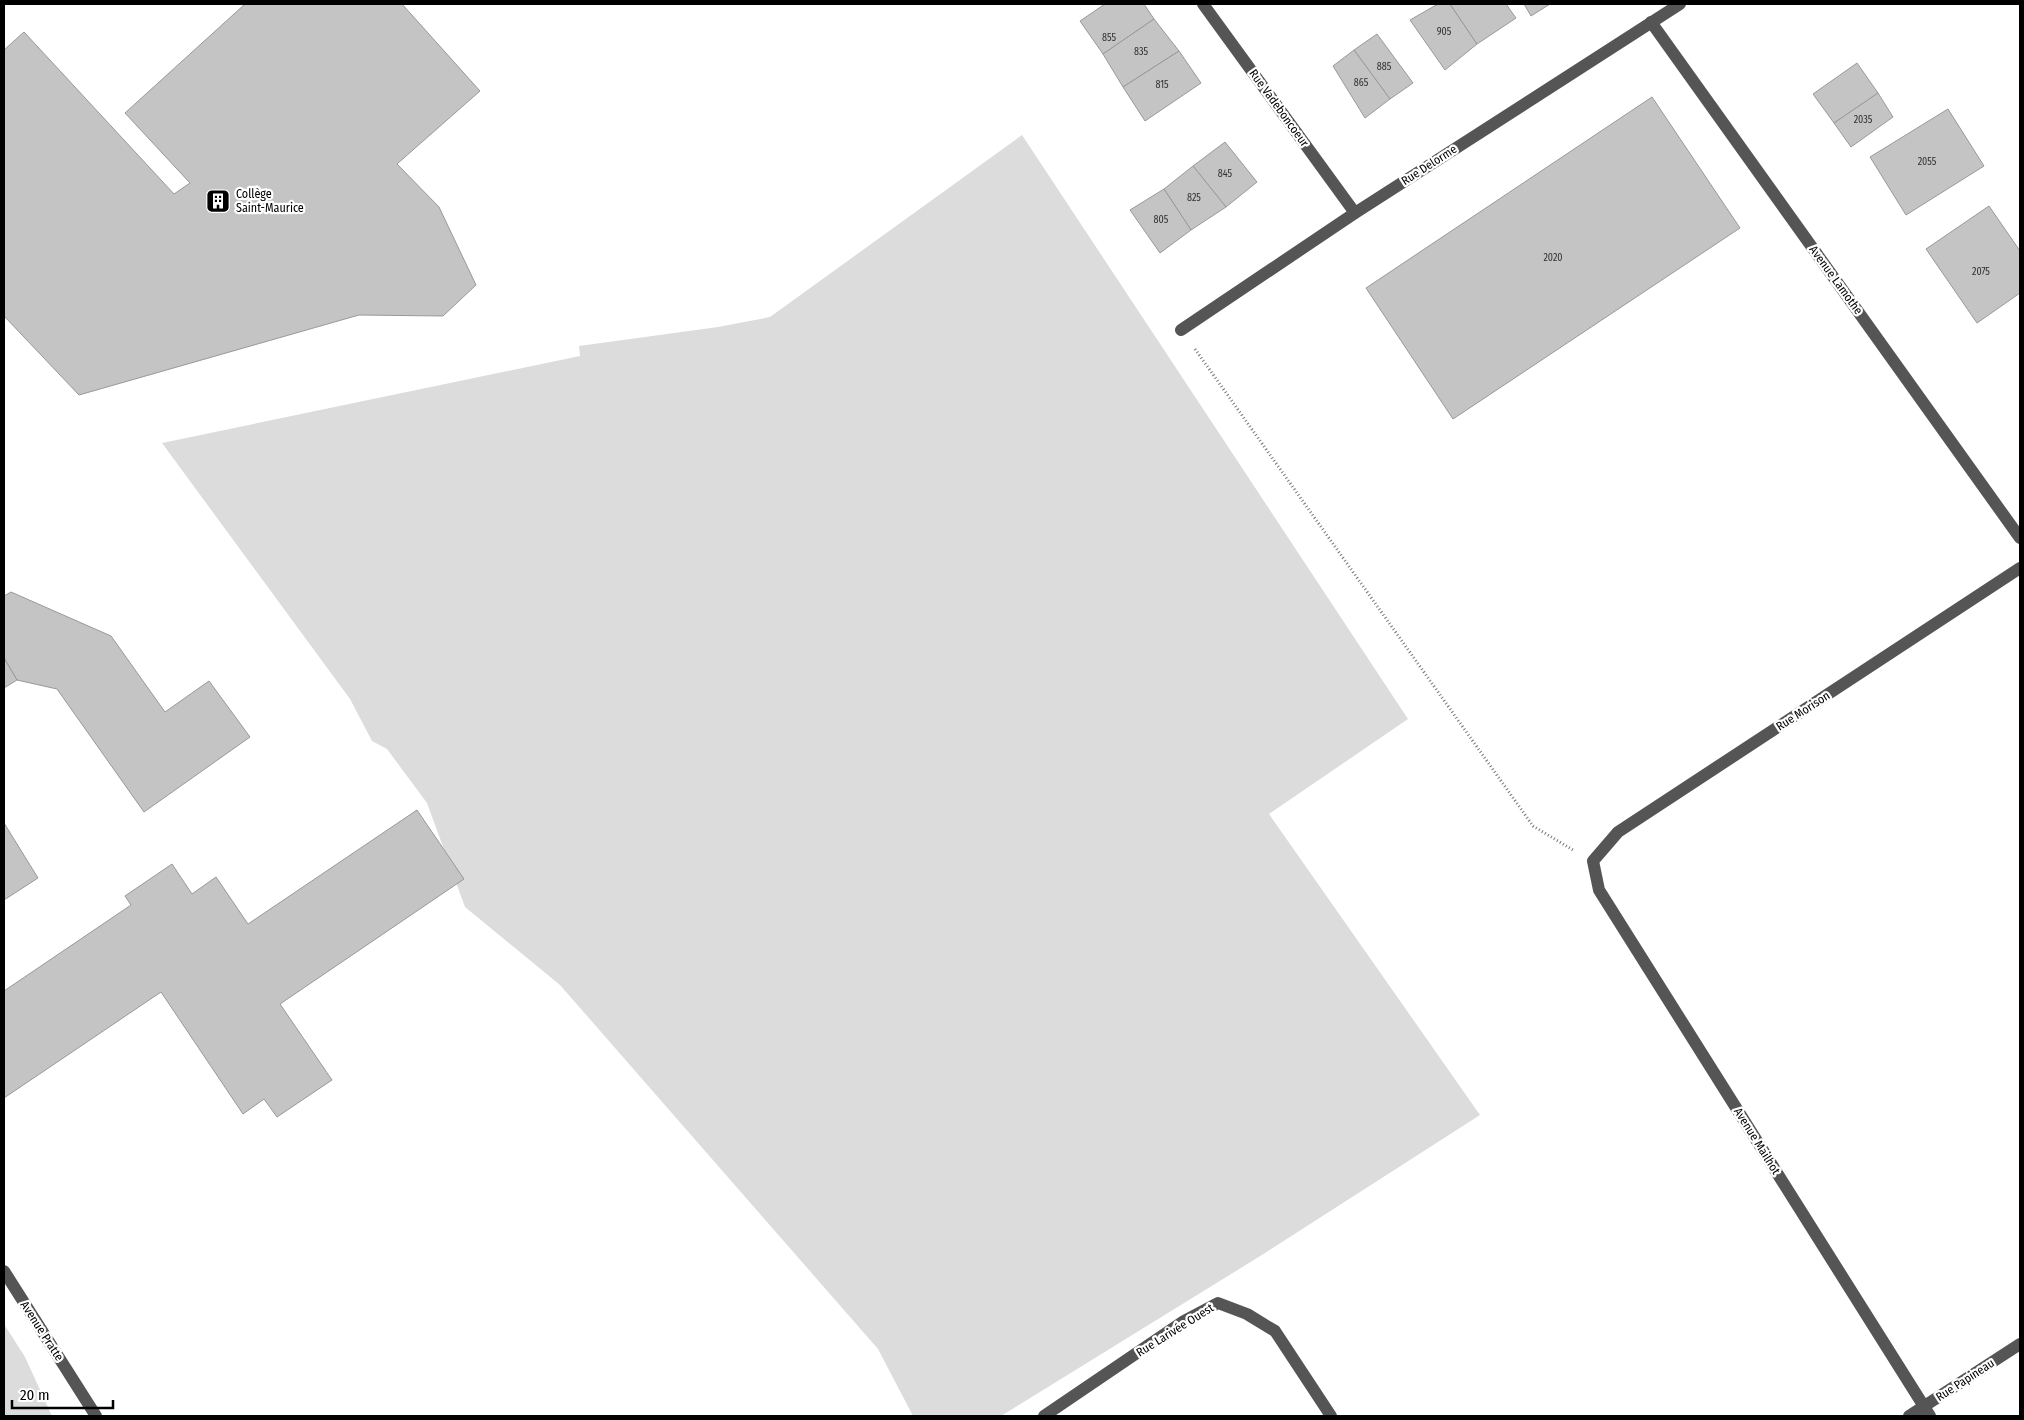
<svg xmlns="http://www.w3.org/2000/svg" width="2024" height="1420" font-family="'Fira Sans Condensed',sans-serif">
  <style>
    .green { fill: #dcdcdc }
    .building { fill: #c4c4c4; stroke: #999 }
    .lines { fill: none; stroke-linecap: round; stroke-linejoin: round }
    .path { stroke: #777; stroke-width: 3; stroke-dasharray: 1 2.5; stroke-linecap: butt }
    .minor { stroke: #555; stroke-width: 12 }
    .labels { text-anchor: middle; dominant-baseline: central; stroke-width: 4.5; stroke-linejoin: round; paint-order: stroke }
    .number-label { font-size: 10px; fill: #313131 }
    .street-label { font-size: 12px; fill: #000; stroke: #fff }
    .poi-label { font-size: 12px; fill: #000; stroke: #fff; text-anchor: start }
  </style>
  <rect width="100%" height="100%" fill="#fff"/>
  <!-- green -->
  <g class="green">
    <path d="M 1022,135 L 1408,719 L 1269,814 L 1480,1115 L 1257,1258 L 1001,1416 L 913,1416 L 878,1349 L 560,985 L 465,907 L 427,803 L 387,749 L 372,741 L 350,699 L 162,443 L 580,356 L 579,346 L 718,327 L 770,317 Z"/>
    <path d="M 4,1324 L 25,1357 L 52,1416 L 4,1416 Z"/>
  </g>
  <!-- building -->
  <g class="building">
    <path d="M 245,4 L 402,4 L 480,91 L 397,164 L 439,207 L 476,285 L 443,316 L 359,315 L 79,395 L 4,316 L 4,50 L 24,32 L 174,194 L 190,183 L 125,113 Z"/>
    <path d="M 1105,4 L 1144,4 L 1154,19 L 1103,54 L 1080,21 Z"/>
    <path d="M 1438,4 L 1450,4 L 1477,44 L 1445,70 L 1410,20 Z"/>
    <path d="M 1450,4 L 1506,4 L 1516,18 L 1477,44 Z"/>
    <path d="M 1524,4 L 1550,4 L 1531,16 Z"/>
    <path d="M 1154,19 L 1179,51 L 1123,87 L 1103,54 Z"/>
    <path d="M 1377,34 L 1413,83 L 1390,99 L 1354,50 Z"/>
    <path d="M 1354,50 L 1390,99 L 1365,118 L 1333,66 Z"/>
    <path d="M 1179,51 L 1201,83 L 1145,121 L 1123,87 Z"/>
    <path d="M 1857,63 L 1878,93 L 1834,123 L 1813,94 Z"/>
    <path d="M 1878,93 L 1893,117 L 1851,147 L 1834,123 Z"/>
    <path d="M 1652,97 L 1740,228 L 1453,419 L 1366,288 Z"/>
    <path d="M 1948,109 L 1984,166 L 1906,215 L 1870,157 Z"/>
    <path d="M 1225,142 L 1257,182 L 1226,207 L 1193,166 Z"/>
    <path d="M 1193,166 L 1226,207 L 1191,230 L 1164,189 Z"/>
    <path d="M 1164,189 L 1191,230 L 1160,253 L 1130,210 Z"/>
    <path d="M 1989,206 L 2020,251 L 2020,293 L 1977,323 L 1926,249 Z"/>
    <path d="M 11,592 L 111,636 L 165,712 L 209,681 L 250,737 L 144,812 L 57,689 L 17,680 L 4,658 L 4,596 Z"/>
    <path d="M 4,658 L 17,680 L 4,688 Z"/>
    <path d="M 417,810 L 464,879 L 280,1004 L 332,1080 L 277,1117 L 264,1099 L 243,1114 L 161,992 L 4,1098 L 4,991 L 131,905 L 125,896 L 172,864 L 192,894 L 216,877 L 248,924 Z"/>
    <path d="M 4,823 L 38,878 L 4,900 Z"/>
  </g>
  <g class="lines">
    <!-- path -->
    <path class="path" d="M 1195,349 L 1533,826 L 1573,850"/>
    <!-- minor -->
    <g class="minor">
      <path d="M 1203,4 L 1355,213"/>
      <path d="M 1651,22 L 2020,538"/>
      <path d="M 1181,330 L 1355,213 L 1680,4"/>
      <path d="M 4,1271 L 96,1416"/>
      <path d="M 1044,1416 L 1184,1321 L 1218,1303 L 1247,1314 L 1275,1331 L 1331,1416"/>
      <path d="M 1909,1416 L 2020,1344"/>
      <path d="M 1930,1416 L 1599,890 L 1593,861 L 1618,832 L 2020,568"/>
    </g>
  </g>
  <!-- icons -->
  <defs>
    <g id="building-square" transform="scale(1.25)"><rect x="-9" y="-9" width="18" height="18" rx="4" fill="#000" stroke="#fff"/><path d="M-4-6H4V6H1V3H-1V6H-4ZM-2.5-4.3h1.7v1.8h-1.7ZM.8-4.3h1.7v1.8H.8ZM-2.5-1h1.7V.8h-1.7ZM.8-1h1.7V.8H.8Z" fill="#fff"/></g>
  </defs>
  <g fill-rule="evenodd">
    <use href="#building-square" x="218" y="201"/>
  </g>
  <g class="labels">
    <!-- number labels -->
    <g class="number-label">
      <text x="1444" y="32">905</text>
      <text x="1109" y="38">855</text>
      <text x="1141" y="52">835</text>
      <text x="1384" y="67">885</text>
      <text x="1361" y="83">865</text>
      <text x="1162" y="85">815</text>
      <text x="1863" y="120">2035</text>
      <text x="1927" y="162">2055</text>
      <text x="1225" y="174">845</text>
      <text x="1194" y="198">825</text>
      <text x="1161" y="220">805</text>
      <text x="1553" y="258">2020</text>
      <text x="1981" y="272">2075</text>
    </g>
    <!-- street labels -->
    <g class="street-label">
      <text transform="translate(1279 108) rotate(54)">Rue Vadeboncoeur</text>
      <text transform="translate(1429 165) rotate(-33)">Rue Delorme</text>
      <text transform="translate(1836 280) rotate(54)">Avenue Lamothe</text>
      <text transform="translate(1803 711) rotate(-33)">Rue Morison</text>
      <text transform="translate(1757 1141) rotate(58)">Avenue Mailhot</text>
      <text transform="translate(1175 1330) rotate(-32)">Rue Larivée Ouest</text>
      <text transform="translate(42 1331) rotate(57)">Avenue Pratte</text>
      <text transform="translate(1965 1380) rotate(-33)">Rue Papineau</text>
    </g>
    <!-- poi labels -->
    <g class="poi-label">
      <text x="236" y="194">Collège<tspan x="236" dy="14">Saint-Maurice</tspan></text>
    </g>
  </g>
  <!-- border -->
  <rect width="2024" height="1420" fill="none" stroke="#000000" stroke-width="10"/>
  <!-- scale -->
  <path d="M12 1400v8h101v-8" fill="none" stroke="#000000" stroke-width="2.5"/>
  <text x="20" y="1400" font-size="15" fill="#000000" stroke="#ffffff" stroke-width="4" paint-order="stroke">20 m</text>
</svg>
